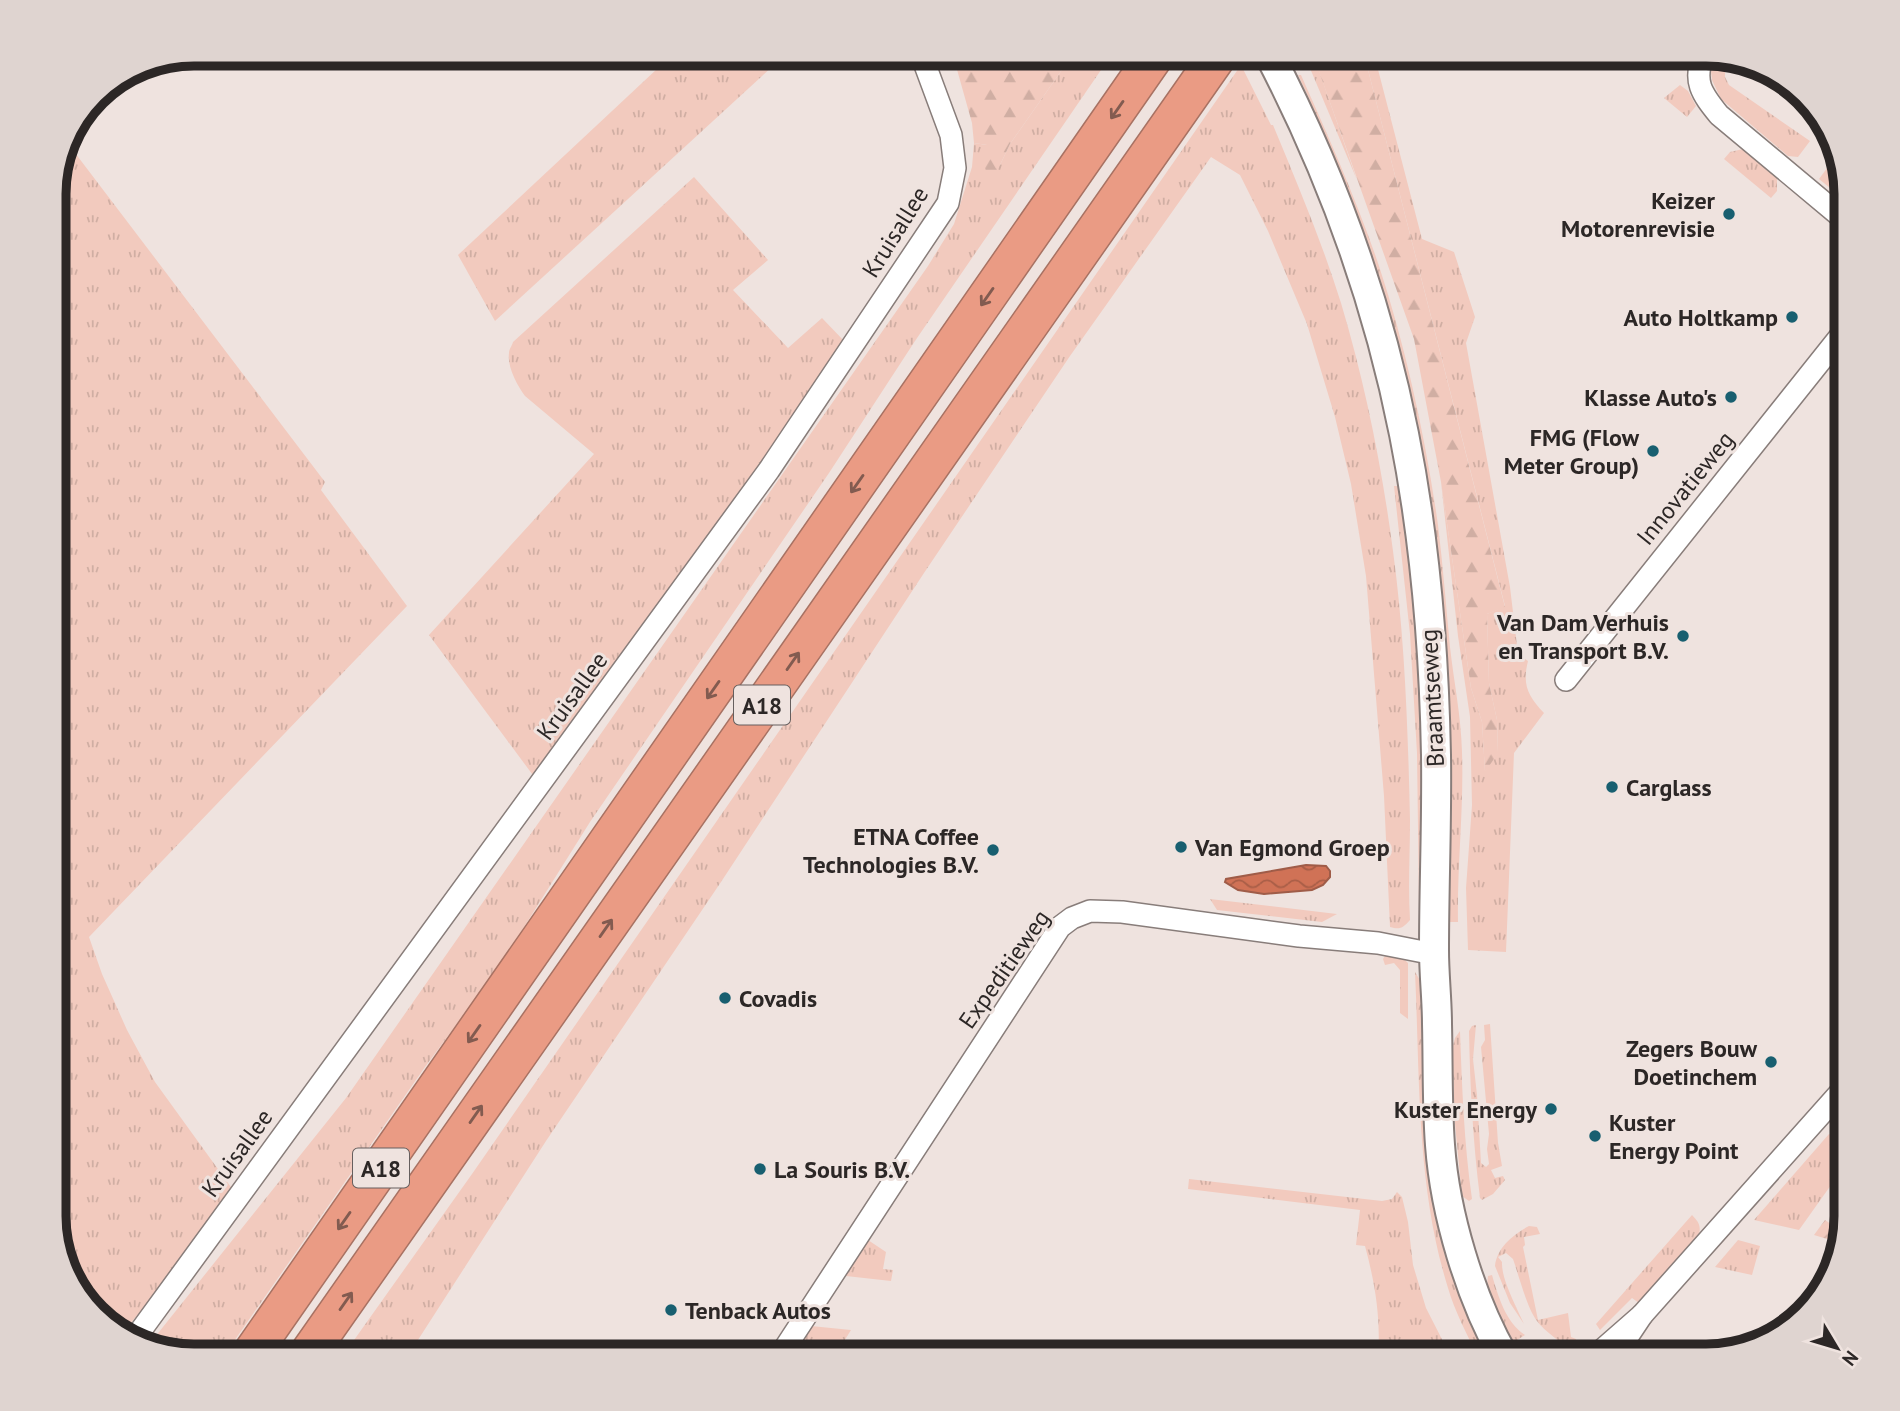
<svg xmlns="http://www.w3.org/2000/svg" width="1900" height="1411" font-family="'PT Sans',sans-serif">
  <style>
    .grass { fill: url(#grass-tufts) }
    .forest { fill: url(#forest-firs) }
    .garden { fill: url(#garden-furrows) }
    .water { fill: url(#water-waves); stroke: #9f5c48; stroke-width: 2 }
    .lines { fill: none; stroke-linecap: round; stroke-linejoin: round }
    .street-casing { stroke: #887d7a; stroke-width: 24 }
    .secondary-casing { stroke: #887d7a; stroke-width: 32 }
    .highway-casing { stroke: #a87263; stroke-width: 40 }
    .street { stroke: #fff; stroke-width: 21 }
    .secondary { stroke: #fff; stroke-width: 28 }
    .highway { stroke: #ea9b84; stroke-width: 37 }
    .oneway { stroke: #825b50 }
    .poi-dot { fill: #185f70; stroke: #efe3df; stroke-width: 2.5 }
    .labels { text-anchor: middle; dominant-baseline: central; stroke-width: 6; stroke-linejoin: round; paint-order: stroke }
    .shield { fill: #efe3df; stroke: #665f5e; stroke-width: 2 }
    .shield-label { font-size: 23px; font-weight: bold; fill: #2c2726 }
    .poi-label { font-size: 24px; font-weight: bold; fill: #2c2726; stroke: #efe3df; text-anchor: end }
    .street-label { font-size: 24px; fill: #2c2726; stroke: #efe3df }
    .rim { fill: none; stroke: #2c2726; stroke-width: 9 }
  </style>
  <defs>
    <pattern id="grass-tufts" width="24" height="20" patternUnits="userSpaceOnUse" patternTransform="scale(1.75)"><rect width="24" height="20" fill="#f2cabe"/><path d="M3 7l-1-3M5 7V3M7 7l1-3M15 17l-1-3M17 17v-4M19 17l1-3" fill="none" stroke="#d0aea3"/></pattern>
    <pattern id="forest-firs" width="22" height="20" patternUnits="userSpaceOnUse" patternTransform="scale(1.75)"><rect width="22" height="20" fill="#f2cabe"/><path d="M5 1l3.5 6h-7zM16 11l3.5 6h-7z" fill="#d0aea3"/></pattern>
    <pattern id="garden-furrows" width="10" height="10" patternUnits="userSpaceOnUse" patternTransform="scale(1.75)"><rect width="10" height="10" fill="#f2cabe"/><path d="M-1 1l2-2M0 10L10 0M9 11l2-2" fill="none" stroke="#d0aea3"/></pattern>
    <pattern id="water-waves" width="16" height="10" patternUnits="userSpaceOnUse" patternTransform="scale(1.75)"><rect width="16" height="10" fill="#d07256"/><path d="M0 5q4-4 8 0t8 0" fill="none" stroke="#a95e47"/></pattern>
  </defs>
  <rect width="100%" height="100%" fill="#efe3df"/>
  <!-- grass -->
  <g class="grass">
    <path d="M 673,54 L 786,54 L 495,321 L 458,255 Z"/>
    <path d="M 1073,54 L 1112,54 L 915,341 L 829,473 L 590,822 L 497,970 L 425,1067 L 223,1357 L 194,1357 L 151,1342 L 346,1098 L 928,266 L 954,224 L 972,167 L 974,143 L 987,145 L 1000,165 L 1010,144 Z"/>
    <path d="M 1304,54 L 1310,54 L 1316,62 L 1357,180 Z"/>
    <path d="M 1364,54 L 1374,54 L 1422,239 L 1454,252 L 1475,317 L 1466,343 L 1510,587 L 1518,654 L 1528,661 C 1522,685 1528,696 1544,713 L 1514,753 L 1506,952 L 1468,950 L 1466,888 L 1472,805 L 1470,717 L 1458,636 L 1441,482 L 1471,688 L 1482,722 L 1485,771 L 1498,752 L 1497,720 L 1489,683 L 1487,614 L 1505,606 Z"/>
    <path d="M 1713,56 L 1725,61 L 1725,77 L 1729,85 L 1810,141 L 1798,157 L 1788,156 L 1721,99 L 1712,80 L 1710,64 Z"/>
    <path d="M 1241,65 L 1271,125 L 1273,125 C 1297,183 1322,242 1341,303 C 1365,383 1382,467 1393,551 C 1405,639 1408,730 1410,820 C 1410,853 1408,887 1410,920 C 1403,928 1400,930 1390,927 L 1384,796 L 1366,576 L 1351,484 L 1335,417 L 1307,324 L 1268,231 L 1240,175 L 1211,157 L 1070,356 L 924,573 L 721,882 L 546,1141 L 407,1357 L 342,1357 L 472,1174 Z"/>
    <path d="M 1298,75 L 1301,75 C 1329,138 1357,201 1379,266 C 1406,348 1426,440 1438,525 C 1443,566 1446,606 1450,647 C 1454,683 1461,715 1462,752 C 1464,809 1457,865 1458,922 L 1450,922 L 1447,746 L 1435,553 L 1307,104 L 1310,101 Z"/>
    <path d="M 1680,85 L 1688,91 L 1696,106 L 1687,117 L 1664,98 Z"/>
    <path d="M 66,141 L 325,482 L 321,490 L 407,606 L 89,937 L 102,974 L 127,1030 L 155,1082 L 236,1194 L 186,1258 L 123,1332 L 109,1328 L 69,1279 L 55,1225 L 55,185 Z"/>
    <path d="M 1743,149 L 1777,177 L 1777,191 L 1771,198 L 1724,159 L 1730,152 Z"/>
    <path d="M 1833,160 L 1839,163 L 1846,201 L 1819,179 Z"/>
    <path d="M 694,177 L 768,260 L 733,290 L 788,348 L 822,318 L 846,343 L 538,782 L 429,635 L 594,454 L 525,396 C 517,385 507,367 509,353 C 509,349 512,346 513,342 Z"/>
    <path d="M 1394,486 L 1398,486 C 1426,624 1423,766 1423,906 L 1419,906 L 1417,753 L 1410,634 Z"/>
    <path d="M 1210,899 L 1337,914 L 1322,922 L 1217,910 Z"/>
    <path d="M 1385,956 L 1405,960 L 1408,963 L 1408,1019 L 1400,1013 L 1400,970 L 1394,963 L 1385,965 L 1383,959 Z"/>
    <path d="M 1415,972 L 1421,982 L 1421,990 L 1424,993 L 1441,1230 L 1458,1290 L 1488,1357 L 1478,1357 C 1467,1334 1455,1312 1448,1288 C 1416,1185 1420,1078 1415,972 Z"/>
    <path d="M 1490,1024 L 1498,1143 L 1502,1166 L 1491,1170 L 1495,1178 L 1503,1176 L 1505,1180 L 1493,1194 L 1482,1200 L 1480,1198 C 1473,1142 1470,1087 1469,1031 L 1472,1026 L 1476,1025 L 1473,1059 L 1477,1095 L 1481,1163 L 1486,1167 L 1489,1164 L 1487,1149 L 1489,1134 L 1481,1047 L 1485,1040 L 1484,1025 Z"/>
    <path d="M 1460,1031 C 1462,1087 1464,1143 1472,1199 L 1469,1201 L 1462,1196 L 1455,1124 L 1452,1049 L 1455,1038 Z"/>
    <path d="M 1829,1134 L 1846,1144 L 1846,1164 L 1799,1230 L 1754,1220 Z"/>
    <path d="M 1189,1179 L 1382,1201 L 1392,1199 L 1397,1192 L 1402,1197 L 1408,1222 L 1413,1265 L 1426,1308 L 1451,1357 L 1378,1357 C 1381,1318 1375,1283 1365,1246 L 1356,1245 L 1360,1210 L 1188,1189 Z"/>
    <path d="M 1692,1215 C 1699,1222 1701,1226 1699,1235 L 1639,1303 L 1632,1298 L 1600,1330 L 1596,1324 Z"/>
    <path d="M 1529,1226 L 1537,1227 L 1540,1234 L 1524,1237 L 1525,1245 L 1523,1247 L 1538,1320 L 1568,1313 L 1571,1337 L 1576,1339 L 1577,1348 L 1569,1351 C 1559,1339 1545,1332 1537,1321 C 1527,1308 1519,1276 1513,1259 L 1506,1253 L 1498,1257 L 1502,1262 C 1501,1279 1517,1308 1524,1324 L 1510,1303 L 1495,1266 C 1497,1247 1514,1234 1529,1226 Z"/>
    <path d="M 868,1240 L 886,1252 L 883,1269 L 893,1270 L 891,1281 L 846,1276 L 845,1271 Z"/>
    <path d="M 1738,1240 L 1760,1246 L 1752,1275 L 1715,1267 Z"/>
    <path d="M 1492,1275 C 1498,1296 1506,1323 1525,1335 L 1514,1342 L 1511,1342 C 1501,1321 1484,1299 1488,1276 Z"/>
    <path d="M 811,1326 L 851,1330 L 841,1346 L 816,1344 L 814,1357 L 791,1357 Z"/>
  </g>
  <!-- forest -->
  <g class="forest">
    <path d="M 971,54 L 1073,54 L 1010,144 L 1000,165 L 988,178 L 983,161 L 987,145 L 974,143 L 972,123 L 956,66 Z"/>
    <path d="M 1310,54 L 1364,54 L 1505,607 L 1487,614 L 1489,683 L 1497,720 L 1498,753 L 1485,772 L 1482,722 L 1471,688 L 1441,482 L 1414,339 L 1316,63 Z"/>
  </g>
  <!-- garden -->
  <path class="garden" d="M 1825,1220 L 1841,1231 L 1837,1242 L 1814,1235 Z"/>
  <!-- water -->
  <path class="water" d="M 1306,865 L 1326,866 L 1330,871 L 1330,877 L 1323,885 L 1312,890 L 1264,894 L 1238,890 L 1225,882 L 1226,879 Z"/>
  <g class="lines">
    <!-- street casing -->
    <g class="street-casing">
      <g id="street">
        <path d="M 1704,54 C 1692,81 1702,94 1719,115 L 1846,221"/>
        <path d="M 1566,680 L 1846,329"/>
        <path d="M 1642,1315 L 1846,1086"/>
        <path d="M 136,1337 L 769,470 L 948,203 L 955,168 L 951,135 L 921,54"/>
        <path d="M 779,1357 L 1060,927 L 1072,918 L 1090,911 L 1122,912 L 1299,936 L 1378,943 L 1434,954"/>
        <path d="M 1594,1357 L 1642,1315 L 1614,1357"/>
      </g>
    </g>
    <!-- secondary casing -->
    <g class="secondary-casing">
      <path id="secondary" d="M 1269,54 C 1331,173 1378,303 1404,434 C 1425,539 1434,648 1436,755 C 1437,820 1434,885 1434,950 C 1434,975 1437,1000 1437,1024 C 1438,1064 1437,1105 1440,1145 C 1445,1214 1470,1297 1504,1357"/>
    </g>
    <!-- highway casing -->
    <g class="highway-casing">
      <g id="highway">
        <path d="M 249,1357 L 1156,54"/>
        <path d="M 306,1357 L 1219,54"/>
      </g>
    </g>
    <!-- street -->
    <use href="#street" class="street"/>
    <!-- secondary -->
    <use href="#secondary" class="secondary"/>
    <!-- highway -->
    <use href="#highway" class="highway"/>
  </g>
  <!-- one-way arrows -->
  <defs><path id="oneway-shaft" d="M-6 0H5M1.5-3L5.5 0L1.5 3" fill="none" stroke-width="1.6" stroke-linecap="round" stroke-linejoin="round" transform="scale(1.75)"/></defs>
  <g class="oneway">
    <use href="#oneway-shaft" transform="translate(1117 110) rotate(125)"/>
    <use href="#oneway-shaft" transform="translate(987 297) rotate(125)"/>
    <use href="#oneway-shaft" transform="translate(857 484) rotate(125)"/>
    <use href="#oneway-shaft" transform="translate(793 661) rotate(-55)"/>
    <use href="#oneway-shaft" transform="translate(713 690) rotate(125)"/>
    <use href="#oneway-shaft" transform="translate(606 928) rotate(-55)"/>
    <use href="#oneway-shaft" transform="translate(474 1034) rotate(125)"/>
    <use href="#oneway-shaft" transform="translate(476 1114) rotate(-55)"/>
    <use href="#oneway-shaft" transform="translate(344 1221) rotate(125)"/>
    <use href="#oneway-shaft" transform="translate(346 1301) rotate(-55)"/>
  </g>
  <!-- markers -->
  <g class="poi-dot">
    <circle cx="1729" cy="214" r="7"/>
    <circle cx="1792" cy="317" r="7"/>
    <circle cx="1731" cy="397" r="7"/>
    <circle cx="1653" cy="451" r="7"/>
    <circle cx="1683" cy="636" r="7"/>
    <circle cx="1612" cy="787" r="7"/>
    <circle cx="1181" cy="847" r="7"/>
    <circle cx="993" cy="850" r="7"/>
    <circle cx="725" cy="998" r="7"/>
    <circle cx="1771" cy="1062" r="7"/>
    <circle cx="1551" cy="1109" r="7"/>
    <circle cx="1595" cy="1136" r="7"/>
    <circle cx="760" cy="1169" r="7"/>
    <circle cx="671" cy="1310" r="7"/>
  </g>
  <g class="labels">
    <!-- shield labels -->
    <g class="shield">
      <rect x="734" y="685.5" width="56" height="39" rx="5"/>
      <rect x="353" y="1148.5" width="56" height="39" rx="5"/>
    </g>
    <g class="shield-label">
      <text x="762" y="705">A18</text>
      <text x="381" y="1168">A18</text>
    </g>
    <!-- poi labels -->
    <g class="poi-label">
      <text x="1715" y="200">Keizer<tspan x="1715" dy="28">Motorenrevisie</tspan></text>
      <text x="1778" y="317">Auto Holtkamp</text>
      <text x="1717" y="397">Klasse Auto's</text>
      <text x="1639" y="437">FMG (Flow<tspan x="1639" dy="28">Meter Group)</tspan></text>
      <text x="1669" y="622">Van Dam Verhuis<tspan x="1669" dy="28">en Transport B.V.</tspan></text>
      <text x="1626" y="787" text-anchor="start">Carglass</text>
      <text x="979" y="836">ETNA Coffee<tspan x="979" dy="28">Technologies B.V.</tspan></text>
      <text x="1195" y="847" text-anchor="start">Van Egmond Groep</text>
      <text x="739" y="998" text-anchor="start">Covadis</text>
      <text x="1757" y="1048">Zegers Bouw<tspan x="1757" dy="28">Doetinchem</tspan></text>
      <text x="1537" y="1109">Kuster Energy</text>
      <text x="1609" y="1122" text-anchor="start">Kuster<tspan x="1609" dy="28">Energy Point</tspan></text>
      <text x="774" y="1169" text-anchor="start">La Souris B.V.</text>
      <text x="685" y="1310" text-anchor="start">Tenback Autos</text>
    </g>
    <!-- street labels -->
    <g class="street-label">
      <text transform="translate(895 232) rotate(-58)">Kruisallee</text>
      <text transform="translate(1685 488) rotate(-51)">Innovatieweg</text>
      <text transform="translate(572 696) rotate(-54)">Kruisallee</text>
      <text transform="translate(1432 698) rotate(-93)">Braamtseweg</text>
      <text transform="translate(1004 969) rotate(-55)">Expeditieweg</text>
      <text transform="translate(237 1153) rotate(-54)">Kruisallee</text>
    </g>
  </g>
  <!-- crop -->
  <path d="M0 0H1900V1411H0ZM194 66H1706A128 128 0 0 1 1834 194V1216A128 128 0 0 1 1706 1344H194A128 128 0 0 1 66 1216V194A128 128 0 0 1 194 66Z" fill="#dfd4d0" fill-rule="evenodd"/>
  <path class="rim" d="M194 66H1706A128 128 0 0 1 1834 194V1216A128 128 0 0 1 1706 1344H194A128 128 0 0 1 66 1216V194A128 128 0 0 1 194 66Z"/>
  <!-- north arrow -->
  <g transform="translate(1837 1348) rotate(128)" stroke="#efe3df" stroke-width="5" paint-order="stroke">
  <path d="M0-5L12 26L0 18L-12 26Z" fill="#2c2726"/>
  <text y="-10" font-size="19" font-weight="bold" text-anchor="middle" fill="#2c2726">N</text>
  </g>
</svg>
